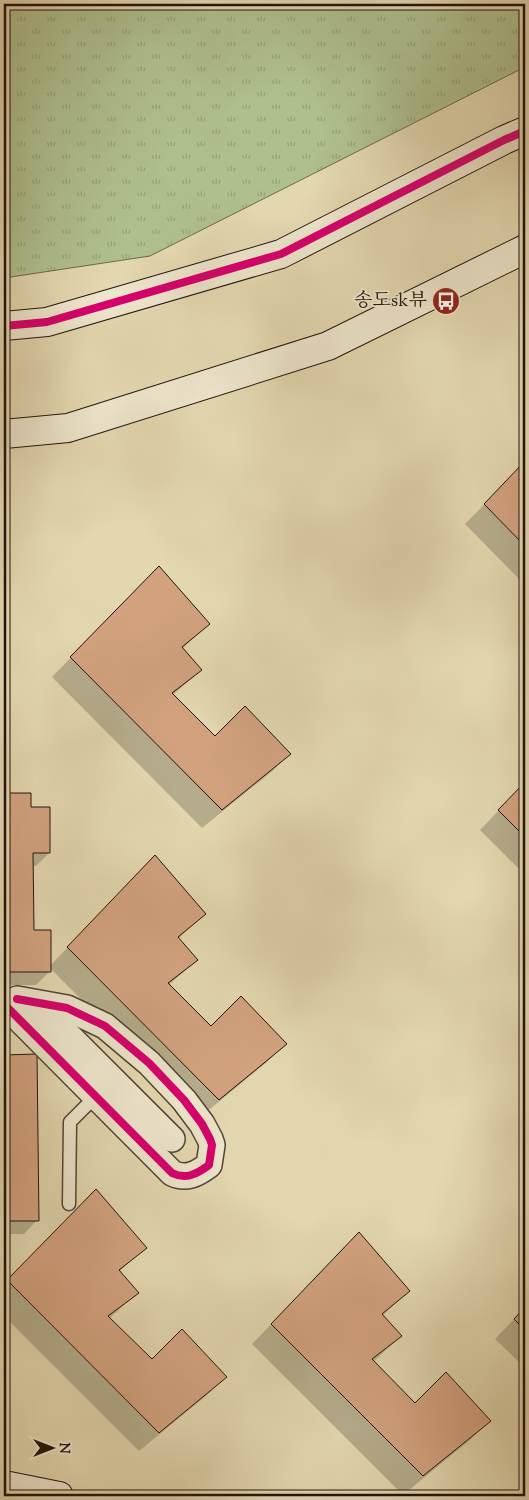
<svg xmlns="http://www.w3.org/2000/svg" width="529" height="1500" font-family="'Sorts Mill Goudy','Noto Serif KR',serif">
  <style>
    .park { fill: url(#park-tufts); stroke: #68694e }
    .shadow { fill: #0003 }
    .building { fill: #d2a27f; stroke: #20130d }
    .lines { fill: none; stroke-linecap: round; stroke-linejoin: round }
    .service-casing { stroke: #514436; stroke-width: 15 }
    .minor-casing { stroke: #514436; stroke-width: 28 }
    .secondary-casing { stroke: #20130d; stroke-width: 30 }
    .service { stroke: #ede5cb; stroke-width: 12 }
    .minor { stroke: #ede5cb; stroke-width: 25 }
    .secondary { stroke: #ede5cb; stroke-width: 28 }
    .cycleway-casing { stroke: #ede5cb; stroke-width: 11 }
    .cycleway { stroke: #d6006c; stroke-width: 8 }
    .labels { text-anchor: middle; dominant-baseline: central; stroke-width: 4; stroke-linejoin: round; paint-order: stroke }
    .poi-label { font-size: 19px; fill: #20130d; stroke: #ede5cb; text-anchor: end }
  </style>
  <defs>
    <pattern id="park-tufts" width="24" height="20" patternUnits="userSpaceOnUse" patternTransform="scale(1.25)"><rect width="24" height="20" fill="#afbf8e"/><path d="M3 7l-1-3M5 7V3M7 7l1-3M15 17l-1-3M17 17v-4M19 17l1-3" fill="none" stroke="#96a379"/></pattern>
  </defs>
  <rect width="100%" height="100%" fill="#e3d7af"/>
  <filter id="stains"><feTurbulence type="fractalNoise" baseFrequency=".004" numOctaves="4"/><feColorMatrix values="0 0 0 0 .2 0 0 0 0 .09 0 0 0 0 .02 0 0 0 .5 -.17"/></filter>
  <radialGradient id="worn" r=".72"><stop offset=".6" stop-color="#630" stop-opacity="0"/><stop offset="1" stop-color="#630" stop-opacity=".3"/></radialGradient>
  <!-- park -->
  <path class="park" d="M 4,4 L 525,4 L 525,67 L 150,256 L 4,278 Z"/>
  <!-- shadow -->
  <g class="shadow">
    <path d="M 525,463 L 525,585 L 465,524 Z"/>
    <path d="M 140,587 L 208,624 L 182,649 L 201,670 L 173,695 L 215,738 L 289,754 L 270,773 L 202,828 L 52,677 Z"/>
    <path d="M 525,783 L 525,875 L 480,830 Z"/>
    <path d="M 4,794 L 30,794 L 30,808 L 49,853 L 36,866 L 32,866 L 32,931 L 50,966 L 136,876 L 204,914 L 178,939 L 197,960 L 169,985 L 211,1028 L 285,1044 L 266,1063 L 199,1118 L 50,968 L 50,971 L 36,985 L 4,985 Z"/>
    <path d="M 4,1056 L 36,1056 L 37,1220 L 24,1234 L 4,1234 Z"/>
    <path d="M 76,1210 L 145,1247 L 119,1272 L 137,1293 L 109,1319 L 152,1361 L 226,1377 L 206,1396 L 139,1451 L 4,1316 L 4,1285 Z"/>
    <path d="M 340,1253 L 408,1291 L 382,1316 L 401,1336 L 373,1362 L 415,1405 L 489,1421 L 470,1440 L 403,1495 L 252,1344 Z"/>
    <path d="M 525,1308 L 525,1368 L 495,1339 Z"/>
  </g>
  <!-- building -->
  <g class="building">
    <path d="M 525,461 L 525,546 L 484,504 Z"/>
    <path d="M 159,566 L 210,624 L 182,647 L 202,670 L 172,693 L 215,736 L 245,706 L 291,754 L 222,810 L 70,657 Z"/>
    <path d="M 525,782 L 525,837 L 498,810 Z"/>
    <path d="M 4,793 L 31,793 L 31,807 L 50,807 L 50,853 L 33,853 L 34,930 L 51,930 L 51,972 L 4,972 Z"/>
    <path d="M 155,855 L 206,914 L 178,937 L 198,960 L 168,983 L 211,1026 L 241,996 L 287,1044 L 219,1100 L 67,947 Z"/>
    <path d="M 37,1054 L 39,1221 L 4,1221 L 4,1055 Z"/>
    <path d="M 96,1189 L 147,1248 L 119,1270 L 139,1293 L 108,1316 L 152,1359 L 182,1329 L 227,1377 L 159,1433 L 7,1280 Z"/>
    <path d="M 359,1232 L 410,1291 L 382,1314 L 402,1336 L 372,1359 L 415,1403 L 446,1372 L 491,1421 L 423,1476 L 271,1324 Z"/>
    <path d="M 525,1307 L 525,1330 L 514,1319 Z"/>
  </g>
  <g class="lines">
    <!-- service casing -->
    <g class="service-casing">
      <path id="service" d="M 69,1204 L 70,1122 L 96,1096"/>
    </g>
    <!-- minor casing -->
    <g class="minor-casing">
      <g id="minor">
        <path d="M 4,1004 L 172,1173 C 186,1180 197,1174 209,1165 L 212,1145 L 210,1139 L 202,1124 L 184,1100 L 149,1063 L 105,1026 L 67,1008 L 17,999"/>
        <path d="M 30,1004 L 52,1019 L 172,1139"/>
      </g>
    </g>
    <!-- secondary casing -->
    <g class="secondary-casing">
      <g id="secondary">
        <path d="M 4,326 L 47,322 L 281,254 L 504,140 L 525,131"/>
        <path d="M 4,434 L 68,428 L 328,346 L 525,249"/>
        <path d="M 4,1485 L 59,1496"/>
      </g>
    </g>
    <!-- service -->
    <use href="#service" class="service"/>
    <!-- minor -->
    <use href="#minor" class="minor"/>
    <!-- secondary -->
    <use href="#secondary" class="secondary"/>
    <!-- cycleway casing -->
    <g class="cycleway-casing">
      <g id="cycleway">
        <path d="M 4,326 L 47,322 L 281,254 L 504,140 L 525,131"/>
        <path d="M 4,1004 L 172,1173 C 186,1180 197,1174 209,1165 L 212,1145 L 210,1139 L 202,1124 L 184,1100 L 149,1063 L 105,1026 L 67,1008 L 17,999"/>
      </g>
    </g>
    <!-- cycleway -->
    <use href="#cycleway" class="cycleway"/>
  </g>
  <!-- icons -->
  <defs>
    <g id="bus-disc" transform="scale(1.4375)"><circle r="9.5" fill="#8f2418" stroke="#ede5cb"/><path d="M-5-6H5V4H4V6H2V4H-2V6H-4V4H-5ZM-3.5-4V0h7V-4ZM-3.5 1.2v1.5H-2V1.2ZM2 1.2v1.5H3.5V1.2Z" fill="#fff"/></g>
  </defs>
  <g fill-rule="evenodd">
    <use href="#bus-disc" x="446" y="301"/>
  </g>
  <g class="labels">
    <!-- poi labels -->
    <g class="poi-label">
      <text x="427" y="301">송도sk뷰</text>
    </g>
  </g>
  <!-- margin -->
  <rect width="529" height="1500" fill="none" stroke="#e3d7af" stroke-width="20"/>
  <rect x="5" y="5" width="519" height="1490" fill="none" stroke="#20130d" stroke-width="2.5"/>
  <rect x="10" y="10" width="509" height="1480" fill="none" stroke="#20130d"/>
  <!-- north arrow -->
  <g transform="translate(52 1448) rotate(90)" stroke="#ede5cb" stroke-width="4" paint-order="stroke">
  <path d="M0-4L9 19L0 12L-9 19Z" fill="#20130d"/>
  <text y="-8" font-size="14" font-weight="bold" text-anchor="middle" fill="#20130d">N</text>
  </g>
  <rect width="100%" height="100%" filter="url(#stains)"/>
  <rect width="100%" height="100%" fill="url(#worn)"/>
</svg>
